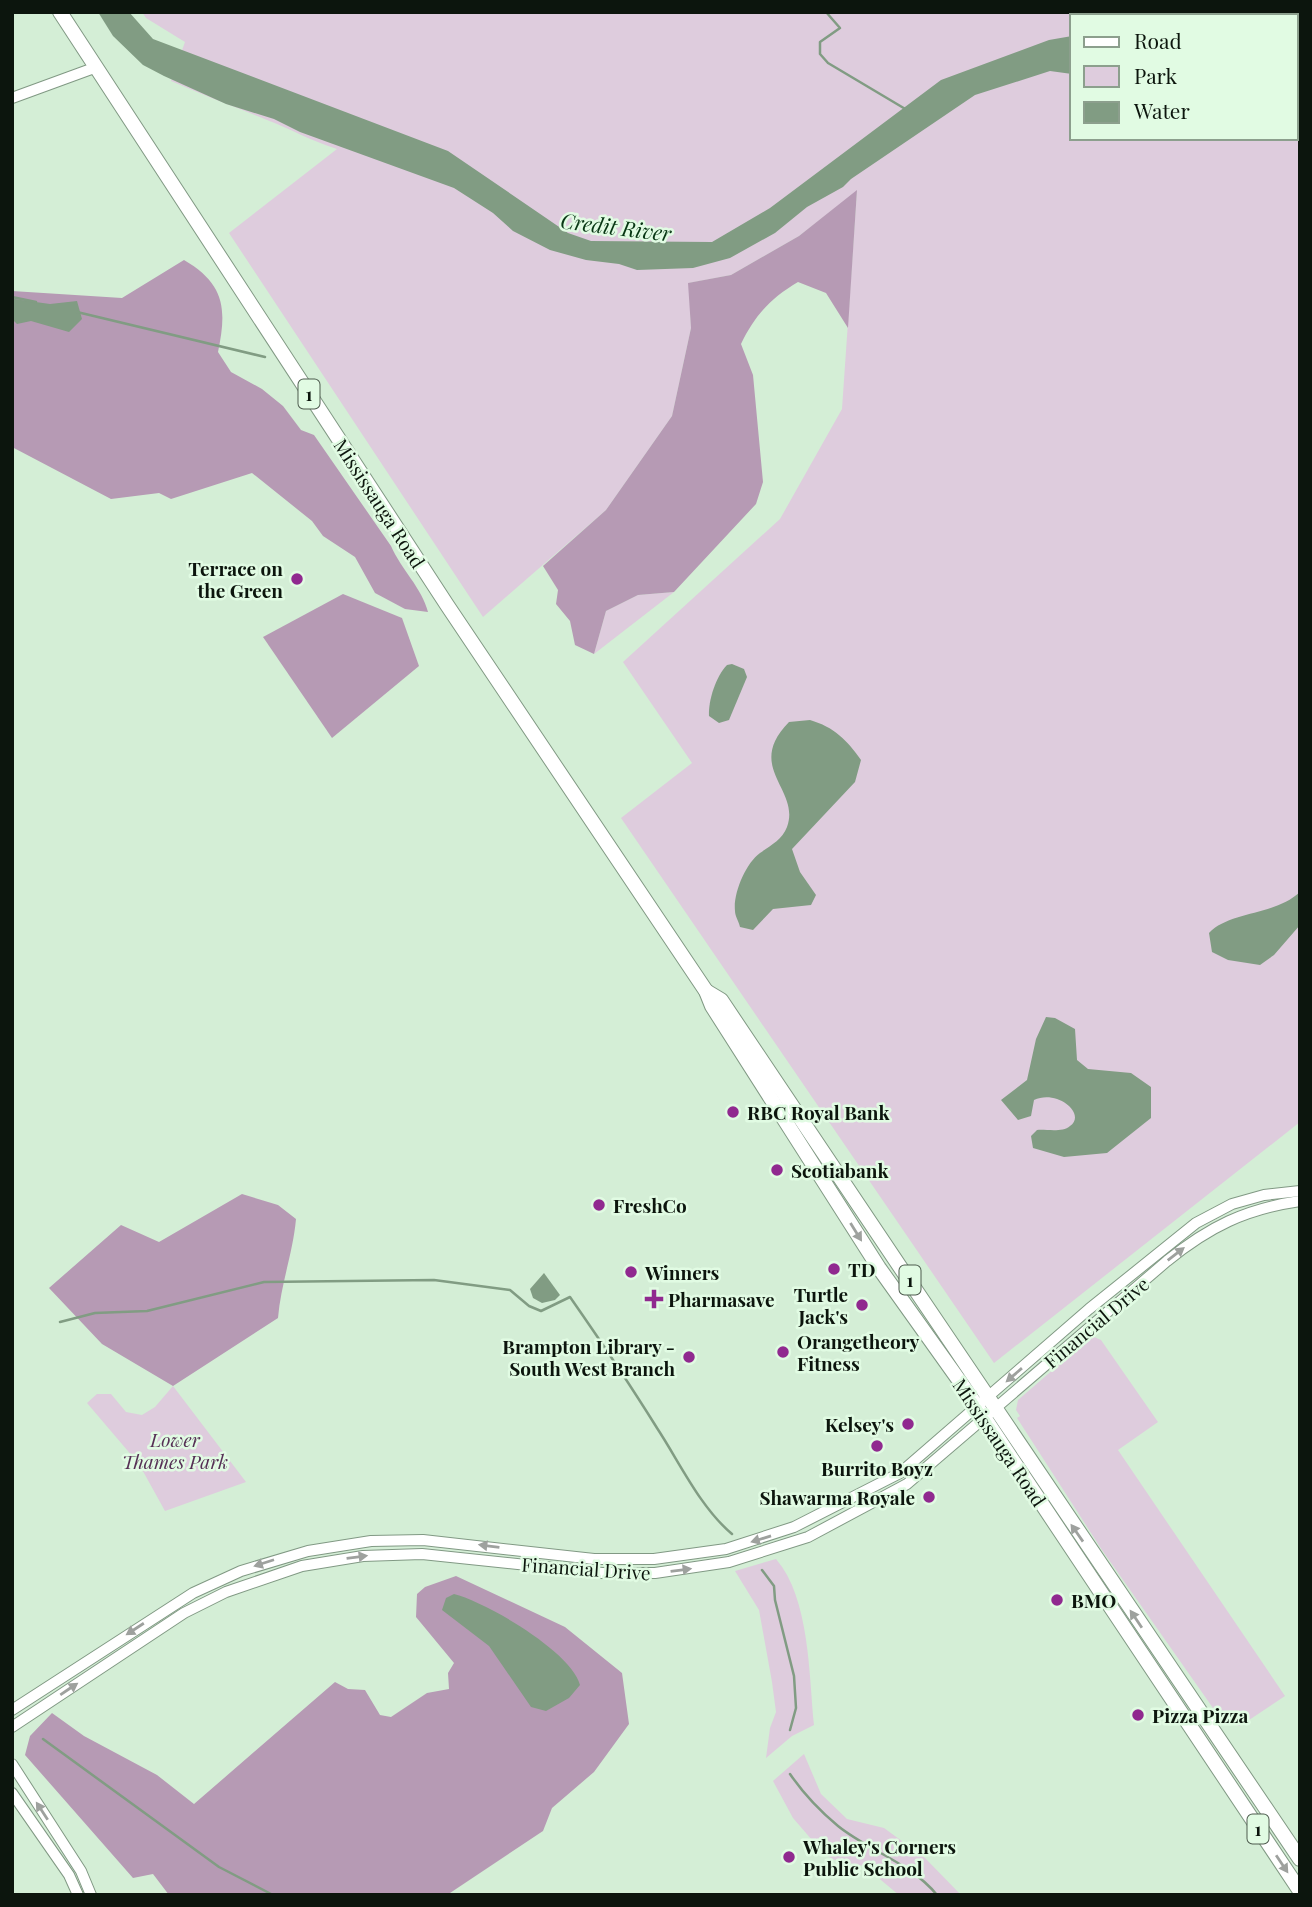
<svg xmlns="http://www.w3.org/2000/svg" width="1312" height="1907" font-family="'Playfair Display',serif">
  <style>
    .green { fill: #deccdd; fill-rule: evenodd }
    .forest { fill: #b69ab4 }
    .water { fill: #819c83 }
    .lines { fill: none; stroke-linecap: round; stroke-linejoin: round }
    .stream { stroke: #819c83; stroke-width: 2.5 }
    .tertiary-casing { stroke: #819984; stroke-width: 12 }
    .primary-casing { stroke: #819984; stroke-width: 16 }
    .tertiary { stroke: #fff; stroke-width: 10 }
    .primary { stroke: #fff; stroke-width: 14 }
    .oneway { fill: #9ea19e }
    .poi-dot { fill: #90298f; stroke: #e1fbe3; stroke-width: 2.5 }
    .labels { text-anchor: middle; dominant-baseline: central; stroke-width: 5; stroke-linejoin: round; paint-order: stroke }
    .shield { fill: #e1fbe3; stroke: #4c5a4d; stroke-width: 2 }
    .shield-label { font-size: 18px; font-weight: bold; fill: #0c150d }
    .street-label { font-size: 19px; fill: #0c150d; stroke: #e1fbe3 }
    .poi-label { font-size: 19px; font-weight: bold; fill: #0c150d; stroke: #e1fbe3; text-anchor: start }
    .park-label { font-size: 19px; font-style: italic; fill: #563055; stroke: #e1fbe3 }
    .water-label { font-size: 21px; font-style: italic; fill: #073613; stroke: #e1fbe3 }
  </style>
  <rect width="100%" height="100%" fill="#d4eed6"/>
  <!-- green -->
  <g class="green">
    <path d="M 142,12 L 1300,12 L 1300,1122 L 994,1363 L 621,818 L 692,763 L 623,662 L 780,519 L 842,409 L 857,191 L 799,236 L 731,275 L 689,283 L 691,328 L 672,416 L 606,510 L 483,617 L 229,233 L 337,149 C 311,141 291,129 267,120 C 235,107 203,95 171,81 L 185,42 L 146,18 ZM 1072,16 L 1296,16 L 1296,138 L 1072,138 Z"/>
    <path d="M 674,592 L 594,654 L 606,611 L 638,595 Z"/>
    <path d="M 1092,1336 L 1101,1340 L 1158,1422 L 1118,1450 L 1285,1696 L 1240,1726 L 1231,1724 L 1225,1715 L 1220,1718 L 1102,1550 L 1017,1418 L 1020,1416 L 1016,1410 L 1018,1400 Z"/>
    <path d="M 173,1386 L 246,1482 L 165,1511 L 139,1464 L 87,1403 L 97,1394 L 111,1394 L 126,1412 L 142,1415 L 155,1407 Z"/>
    <path d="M 776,1559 C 810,1598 809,1676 814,1725 L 792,1736 L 766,1758 L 770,1728 L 776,1712 L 772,1682 L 759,1610 L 735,1571 Z"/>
    <path d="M 804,1754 L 821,1794 L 847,1819 L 884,1828 L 925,1858 L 961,1895 L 899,1895 L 864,1866 L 835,1860 L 825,1855 L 793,1818 L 773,1781 Z"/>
  </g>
  <!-- forest -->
  <g class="forest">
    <path d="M 857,190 L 848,328 L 826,293 L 798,282 C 771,298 755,315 741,344 L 753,375 L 763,482 L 756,504 L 674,592 L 638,595 L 606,611 L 594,654 L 575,645 L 570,621 L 556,604 L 558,590 L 543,566 L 606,510 L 672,416 L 691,328 L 688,283 L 731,275 L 799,236 Z"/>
    <path d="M 184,260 C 225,284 227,309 218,352 L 231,372 L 262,389 L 283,406 L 301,430 L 314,435 L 391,546 C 401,569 422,588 428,612 L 405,609 L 375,593 L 355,557 L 323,536 L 312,521 L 252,473 L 171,499 L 159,493 L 111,499 L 12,447 L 12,291 L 122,298 Z"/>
    <path d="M 343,594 L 402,618 L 419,666 L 332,738 L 263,637 Z"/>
    <path d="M 242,1194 L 278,1205 L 296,1219 C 293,1253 281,1283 278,1318 L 173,1386 L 102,1344 L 49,1288 L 121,1225 L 159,1242 Z"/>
    <path d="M 456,1576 L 565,1627 L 622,1673 L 629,1724 L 594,1772 L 552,1808 L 543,1831 L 447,1895 L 169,1895 L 153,1874 L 133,1878 L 25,1755 L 30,1736 L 52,1713 L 84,1736 L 157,1775 L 194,1804 L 335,1682 L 348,1689 L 365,1690 L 380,1715 L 391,1717 L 427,1693 L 449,1689 L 448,1673 L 454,1663 L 416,1617 L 417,1594 L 425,1587 Z"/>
  </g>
  <!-- water -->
  <g class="water">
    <path d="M 98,12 L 129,12 L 153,39 L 448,151 L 568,233 L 591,241 L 712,242 L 770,208 L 941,80 L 1049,40 L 1072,36 L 1072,74 L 1050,71 L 975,95 L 851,179 L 843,187 L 807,207 L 775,233 L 730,258 L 693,268 L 637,270 L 619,264 L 586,260 L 550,250 L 513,231 L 493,213 L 454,188 L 300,132 L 274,119 L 226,104 L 164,76 L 143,65 L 113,36 Z"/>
    <path d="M 14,299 L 50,304 L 77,301 L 82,319 L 69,332 L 31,321 L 17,324 L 12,319 Z"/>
    <path d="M 732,664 L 744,669 L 747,677 L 729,720 L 719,723 L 709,716 C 708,701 716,676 727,665 Z"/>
    <path d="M 810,720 C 834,727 847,740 861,760 L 855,782 L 792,849 L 800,872 L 816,895 L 811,905 L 773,909 L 753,930 L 740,927 C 739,922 735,916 735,911 C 733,893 746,863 760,853 C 771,845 782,840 787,827 C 801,789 744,768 789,722 Z"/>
    <path d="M 1300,892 L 1300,925 L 1274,955 L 1260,965 L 1228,960 L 1212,952 L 1209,933 C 1230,911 1274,916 1300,892 Z"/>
    <path d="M 1046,1017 L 1055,1018 L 1075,1029 L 1077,1060 L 1088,1069 L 1131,1073 L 1151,1087 L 1151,1118 L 1107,1153 L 1064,1157 L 1033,1148 L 1031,1136 L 1037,1130 C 1046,1129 1062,1133 1070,1126 C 1087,1114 1057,1089 1034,1100 L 1031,1116 L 1018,1120 L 1001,1100 L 1027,1080 L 1036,1039 Z"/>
    <path d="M 544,1273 L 560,1295 L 555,1300 L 542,1303 L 533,1298 L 530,1289 Z"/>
    <path d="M 454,1594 C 486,1602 572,1652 580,1685 L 569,1698 L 546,1711 L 531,1707 L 489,1646 L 442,1610 L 446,1598 Z"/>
  </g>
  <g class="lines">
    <!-- stream -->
    <g class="stream">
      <path d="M 826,12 L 840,28 L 820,42 L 820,54 L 828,63 L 907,110"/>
      <path d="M 12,297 L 36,302"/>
      <path d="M 77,312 L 265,357"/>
      <path d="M 60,1322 L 95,1313 L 147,1311 L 264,1282 L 434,1280 L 510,1290 L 529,1306 L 541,1311 L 570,1297 C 600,1340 629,1383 657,1428 C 680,1463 700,1507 732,1534"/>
      <path d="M 762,1570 L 774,1586 L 775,1600 L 794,1676 L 796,1708 L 790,1730"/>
      <path d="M 43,1739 L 219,1867 L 273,1895"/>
      <path d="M 790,1774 C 803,1793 820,1811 838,1826 C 869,1851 911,1863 937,1895"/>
    </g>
    <!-- tertiary casing -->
    <g class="tertiary-casing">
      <g id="tertiary">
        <path d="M 12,98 L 94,68"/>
        <path d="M 12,1710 L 193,1593 L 241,1571 L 308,1551 L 371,1541 L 423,1540 L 594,1559 L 654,1559 L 726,1549 L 794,1527 L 900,1473 L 1089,1309 L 1196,1223 L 1232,1204 L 1264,1195 L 1300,1191"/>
        <path d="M 12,1727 L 184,1613 L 226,1592 L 302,1566 L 363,1556 L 422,1554 L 602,1573 L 655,1573 L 729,1562 L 808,1537 L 907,1484 L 1167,1261 C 1209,1227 1245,1209 1300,1201"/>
        <path d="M 12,1764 L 81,1871 L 91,1895"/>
        <path d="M 12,1793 L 69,1875 L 78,1895"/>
      </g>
    </g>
    <!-- primary casing -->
    <g class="primary-casing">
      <g id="primary">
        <path d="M 60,12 L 447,605 L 706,991 L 712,1006 L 879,1268 L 966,1390 L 1300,1891"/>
        <path d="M 706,991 L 721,1000 C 913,1287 1106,1573 1300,1859"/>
      </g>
    </g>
    <!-- tertiary -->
    <use href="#tertiary" class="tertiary"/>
    <!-- primary -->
    <use href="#primary" class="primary"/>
  </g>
  <!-- one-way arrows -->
  <defs><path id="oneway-solid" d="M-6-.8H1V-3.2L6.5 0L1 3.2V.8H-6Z" transform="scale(1.75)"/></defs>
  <g class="oneway">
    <use href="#oneway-solid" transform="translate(856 1232) rotate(58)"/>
    <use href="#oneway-solid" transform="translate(1176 1254) rotate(-38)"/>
    <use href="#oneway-solid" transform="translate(1014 1375) rotate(139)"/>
    <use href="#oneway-solid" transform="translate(1077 1533) rotate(-125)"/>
    <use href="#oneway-solid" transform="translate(761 1539) rotate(163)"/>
    <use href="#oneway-solid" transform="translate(489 1546) rotate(-173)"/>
    <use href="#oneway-solid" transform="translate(357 1557) rotate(-7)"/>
    <use href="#oneway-solid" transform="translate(264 1563) rotate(162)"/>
    <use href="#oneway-solid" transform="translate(681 1570) rotate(-7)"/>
    <use href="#oneway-solid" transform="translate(1136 1619) rotate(-124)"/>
    <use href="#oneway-solid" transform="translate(135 1629) rotate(147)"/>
    <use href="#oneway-solid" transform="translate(69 1689) rotate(-34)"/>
    <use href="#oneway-solid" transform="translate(42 1811) rotate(-123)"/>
    <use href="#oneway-solid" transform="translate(1282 1864) rotate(56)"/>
  </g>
  <!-- markers -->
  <g class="poi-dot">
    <circle cx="297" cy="579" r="7"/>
    <circle cx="733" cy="1112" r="7"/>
    <circle cx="777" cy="1170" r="7"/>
    <circle cx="599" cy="1205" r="7"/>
    <circle cx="834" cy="1269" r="7"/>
    <circle cx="631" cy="1272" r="7"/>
    <path d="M650.5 1288.5h7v7h7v7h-7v7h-7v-7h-7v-7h7z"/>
    <circle cx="862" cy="1305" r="7"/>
    <circle cx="783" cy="1352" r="7"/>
    <circle cx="689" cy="1357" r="7"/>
    <circle cx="908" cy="1424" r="7"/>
    <circle cx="877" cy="1446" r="7"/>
    <circle cx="929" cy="1497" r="7"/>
    <circle cx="1057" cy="1600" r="7"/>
    <circle cx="1138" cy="1715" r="7"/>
    <circle cx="789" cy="1857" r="7"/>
  </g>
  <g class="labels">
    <!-- shield labels -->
    <g class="shield">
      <rect x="298.5" y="379.5" width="21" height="29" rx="5"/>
      <rect x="899.5" y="1265.5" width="21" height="29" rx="5"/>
      <rect x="1247.5" y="1814.5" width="21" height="29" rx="5"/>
    </g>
    <g class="shield-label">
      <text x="309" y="394">1</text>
      <text x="910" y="1280">1</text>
      <text x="1258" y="1829">1</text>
    </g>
    <!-- street labels -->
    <g class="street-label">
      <text transform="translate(380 503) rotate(57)">Mississauga Road</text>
      <text transform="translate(1096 1322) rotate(-40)">Financial Drive</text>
      <text transform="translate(1000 1442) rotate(56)">Mississauga Road</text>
      <text transform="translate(586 1568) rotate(4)">Financial Drive</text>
    </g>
    <!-- poi labels -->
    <g class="poi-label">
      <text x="283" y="568" text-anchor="end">Terrace on<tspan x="283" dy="22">the Green</tspan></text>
      <text x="747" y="1112">RBC Royal Bank</text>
      <text x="791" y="1170">Scotiabank</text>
      <text x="613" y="1205">FreshCo</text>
      <text x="848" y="1269">TD</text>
      <text x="645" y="1272">Winners</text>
      <text x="848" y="1294" text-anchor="end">Turtle<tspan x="848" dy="22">Jack's</tspan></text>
      <text x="668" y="1299">Pharmasave</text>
      <text x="797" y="1341">Orangetheory<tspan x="797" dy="22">Fitness</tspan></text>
      <text x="675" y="1346" text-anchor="end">Brampton Library -<tspan x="675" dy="22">South West Branch</tspan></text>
      <text x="894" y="1424" text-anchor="end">Kelsey's</text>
      <text x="877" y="1468" text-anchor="middle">Burrito Boyz</text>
      <text x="915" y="1497" text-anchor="end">Shawarma Royale</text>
      <text x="1071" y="1600">BMO</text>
      <text x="1152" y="1715">Pizza Pizza</text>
      <text x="803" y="1846">Whaley's Corners<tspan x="803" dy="22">Public School</tspan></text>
    </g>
    <!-- park labels -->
    <g class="park-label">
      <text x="175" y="1439">Lower<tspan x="175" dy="22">Thames Park</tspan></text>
    </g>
    <!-- water labels -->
    <g class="water-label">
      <text transform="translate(616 226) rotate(7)">Credit River</text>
    </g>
  </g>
  <!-- border -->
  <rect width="1312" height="1907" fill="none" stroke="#0c150d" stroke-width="28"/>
  <!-- legend -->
  <rect x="1070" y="14" width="228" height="126" fill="#e1fbe3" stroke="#8c9f8d" stroke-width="2"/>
  <rect x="1084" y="37" width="35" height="10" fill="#ffffff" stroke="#8c9f8d" stroke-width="2"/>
  <text x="1134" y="49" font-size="21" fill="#0c150d">Road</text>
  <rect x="1084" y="66" width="35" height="21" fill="#deccdd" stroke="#8c9f8d" stroke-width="2"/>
  <text x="1134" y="84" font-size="21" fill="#0c150d">Park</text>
  <rect x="1084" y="102" width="35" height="21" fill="#819c83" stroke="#8c9f8d" stroke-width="2"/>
  <text x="1134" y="119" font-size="21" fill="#0c150d">Water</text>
</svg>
